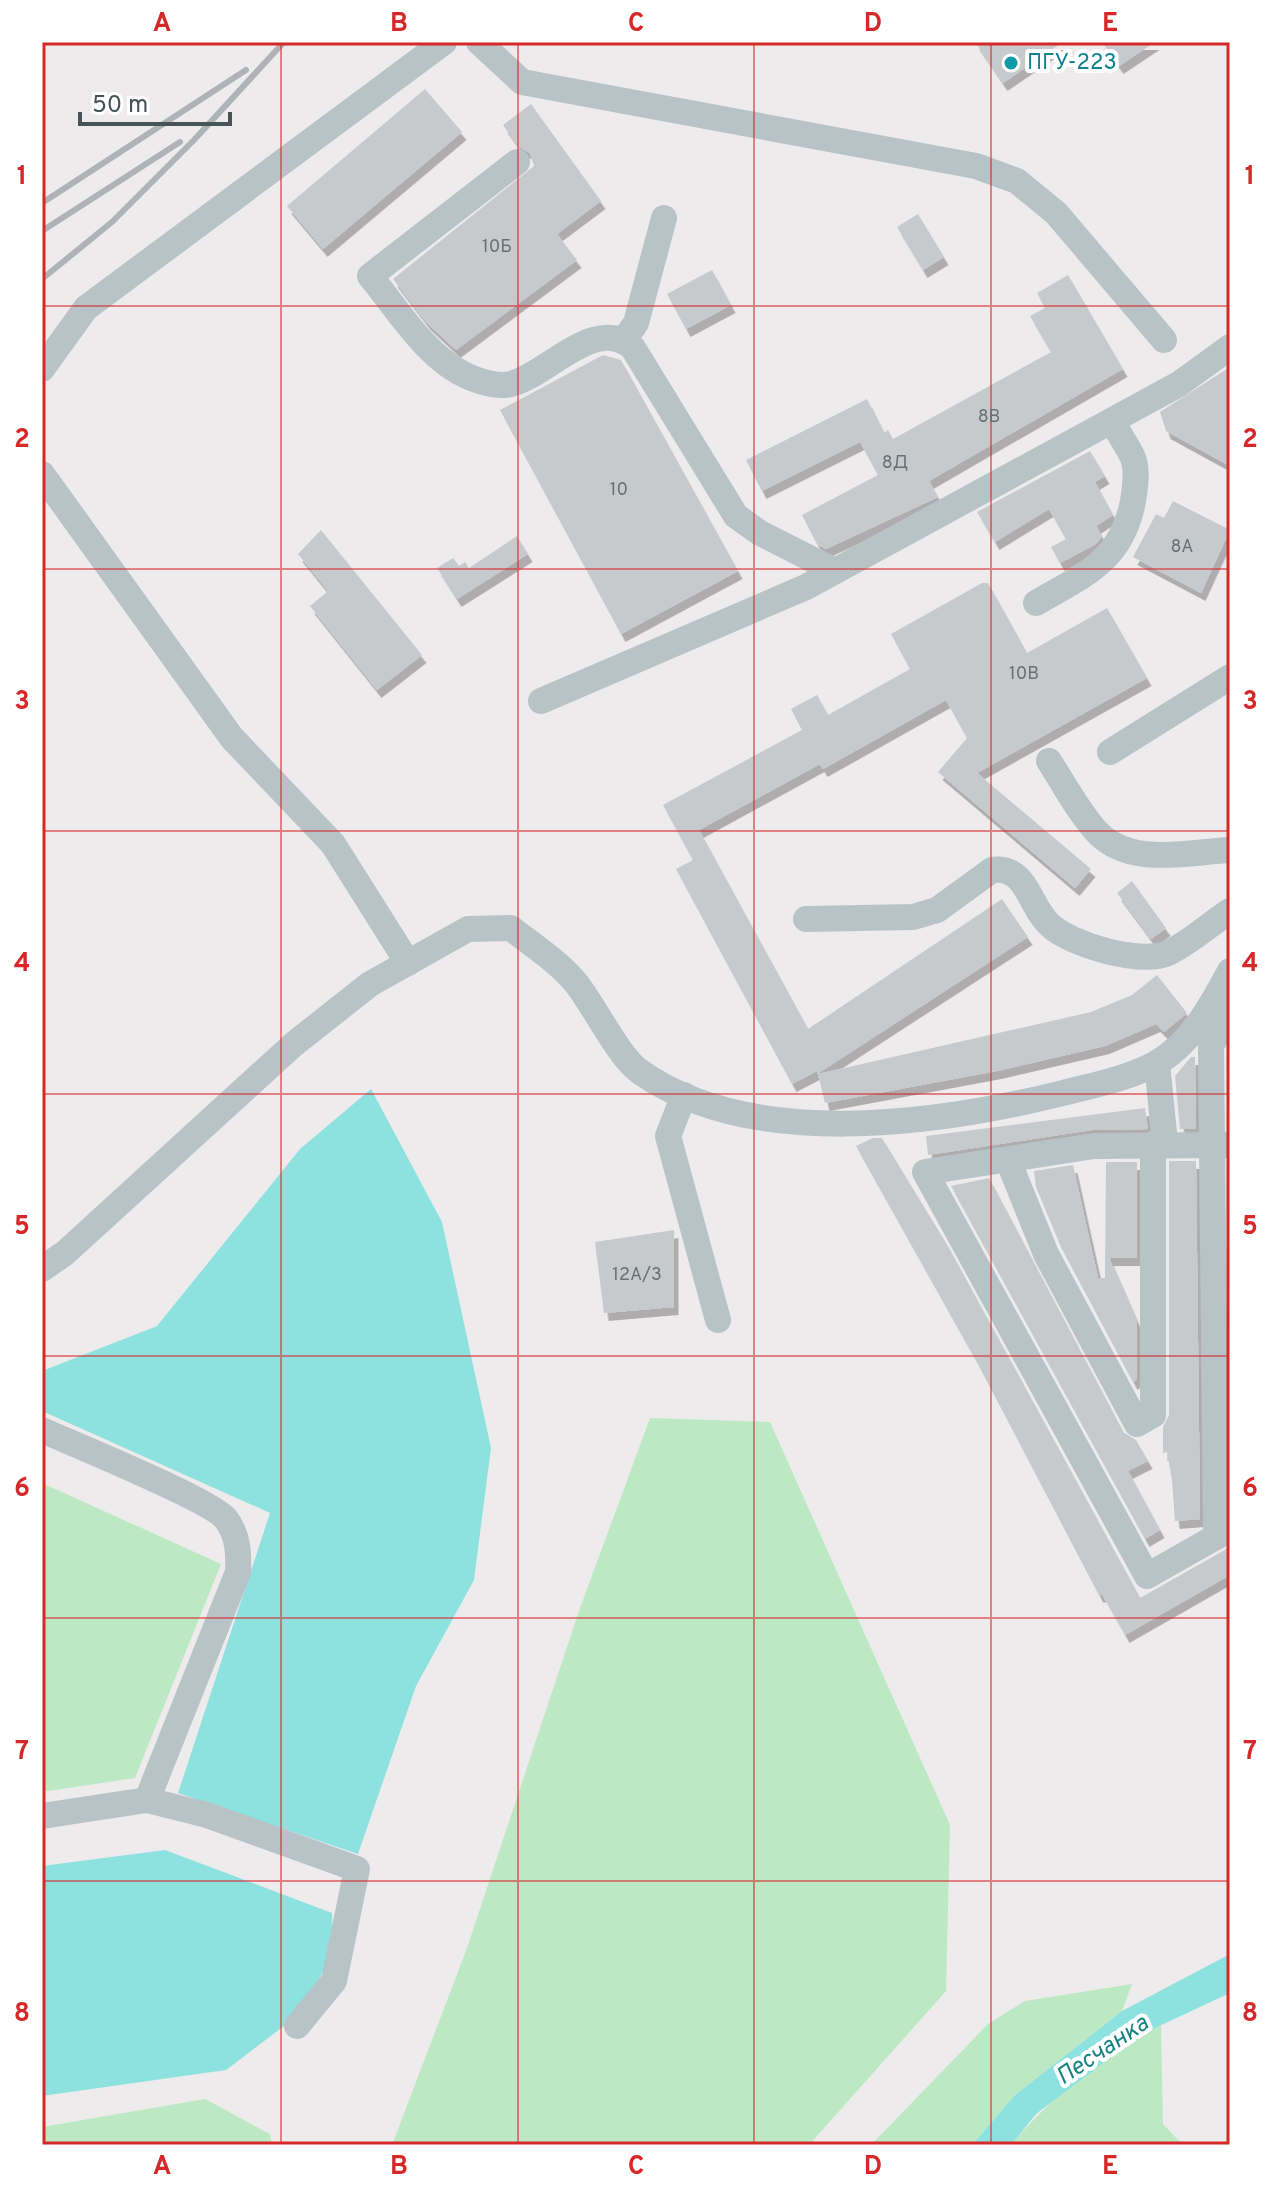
<svg xmlns="http://www.w3.org/2000/svg" width="1272" height="2187" font-family="Overpass,sans-serif">
  <style>
    .green { fill: #bce9c3 }
    .water { fill: #8de2df }
    .building { fill: #c6cacd; filter: url(#shadow) }
    .lines { fill: none; stroke-linecap: round; stroke-linejoin: round }
    .minor { stroke: #b8c3c7; stroke-width: 26 }
    .rail { stroke: #aeb3b5; stroke-width: 6 }
    .grid { fill: none; stroke: #d62828; stroke-width: 2; stroke-opacity: 0.55 }
    .culture-dot { fill: #0f9aa8; stroke: #fff; stroke-width: 3 }
    .labels { text-anchor: middle; dominant-baseline: central; stroke-width: 8; stroke-linejoin: round; paint-order: stroke }
    .number-label { font-size: 18px; fill: #667174 }
    .culture-label { font-size: 22px; fill: #0d838f; stroke: #fff; text-anchor: start }
    .water-label { font-size: 24px; font-style: italic; fill: #178380; stroke: #fff }
    .neatline { fill: none; stroke: #d62828; stroke-width: 3 }
    .grid-label { font-size: 26px; text-anchor: middle; font-weight: bold; fill: #d62828 }
  </style>
  <defs>
    <filter id="shadow"><feDropShadow dx="4.5" dy="8" stdDeviation="0" flood-color="#0004"/></filter>
  </defs>
  <rect width="100%" height="100%" fill="#eeebec"/>
  <!-- green -->
  <g class="green">
    <path d="M 650,1418 L 770,1422 L 950,1825 L 946,1991 L 809,2145 L 392,2145 L 467,1948 L 579,1611 Z"/>
    <path d="M 42,1483 L 221,1564 L 135,1778 L 42,1792 Z"/>
    <path d="M 1132,1984 L 1122,2011 L 1015,2095 L 972,2145 L 871,2145 L 988,2024 L 1025,2001 Z"/>
    <path d="M 1161,2025 L 1163,2124 L 1183,2145 L 1011,2145 C 1047,2101 1109,2050 1161,2025 Z"/>
    <path d="M 205,2099 L 270,2134 L 272,2145 L 42,2145 L 42,2127 Z"/>
  </g>
  <!-- water -->
  <g class="water">
    <path d="M 371,1089 L 442,1222 L 491,1448 L 474,1580 L 416,1686 L 358,1854 L 178,1793 L 270,1513 L 42,1411 L 42,1371 L 157,1326 L 300,1149 Z"/>
    <path d="M 165,1850 L 332,1913 L 333,1953 L 301,2013 L 226,2070 L 42,2096 L 42,1866 Z"/>
    <path d="M 1230,1954 L 1230,1993 L 1140,2035 L 1036,2114 L 1011,2145 L 972,2145 L 1015,2095 L 1122,2011 Z"/>
  </g>
  <!-- building -->
  <g class="building">
    <path d="M 975,42 L 1063,42 L 1003,83 Z"/>
    <path d="M 1102,42 L 1155,42 L 1119,66 Z"/>
    <path d="M 425,89 L 462,132 L 323,249 L 287,206 Z"/>
    <path d="M 531,104 L 601,201 L 557,234 L 577,260 L 456,350 L 426,322 L 393,279 L 534,166 L 530,153 L 519,147 L 503,125 Z"/>
    <path d="M 918,214 L 944,257 L 923,270 L 897,227 Z"/>
    <path d="M 712,270 L 731,305 L 686,329 L 667,294 Z"/>
    <path d="M 1068,275 L 1123,369 L 929,481 L 938,497 L 826,549 L 817,544 L 802,515 L 878,475 L 860,442 L 762,491 L 746,460 L 867,399 L 884,433 L 888,430 L 893,439 L 1051,352 L 1030,316 L 1045,308 L 1037,293 Z"/>
    <path d="M 603,355 L 621,360 L 738,571 L 621,634 L 500,410 Z"/>
    <path d="M 1230,367 L 1230,466 L 1166,431 L 1160,412 Z"/>
    <path d="M 1090,451 L 1105,476 L 1095,482 L 1113,515 L 1096,526 L 1102,536 L 1096,544 L 1060,563 L 1051,547 L 1066,539 L 1049,509 L 995,542 L 977,512 Z"/>
    <path d="M 1173,501 L 1230,530 L 1201,593 L 1133,557 L 1156,514 L 1164,518 Z"/>
    <path d="M 321,530 L 422,655 L 377,690 L 310,606 L 328,591 L 298,554 Z"/>
    <path d="M 517,536 L 528,554 L 457,599 L 437,568 L 453,558 L 459,566 L 465,562 L 469,568 Z"/>
    <path d="M 982,583 L 988,583 L 1027,653 L 1107,608 L 1147,678 L 977,773 L 1091,869 L 1075,888 L 938,772 L 967,738 L 946,700 L 823,769 L 820,764 L 699,830 L 808,1029 L 1002,899 L 1028,937 L 817,1074 L 817,1071 L 792,1084 L 676,869 L 693,860 L 663,805 L 802,730 L 791,709 L 817,695 L 828,715 L 910,669 L 891,634 Z"/>
    <path d="M 1132,881 L 1166,928 L 1151,939 L 1117,893 Z"/>
    <path d="M 1157,975 L 1187,1013 L 1164,1032 L 1156,1024 L 1105,1046 L 997,1071 L 825,1103 L 818,1074 L 1091,1012 L 1132,995 Z"/>
    <path d="M 1191,1057 L 1195,1057 L 1196,1129 L 1180,1129 L 1175,1076 Z"/>
    <path d="M 1145,1108 L 1148,1129 L 1092,1130 L 928,1155 L 926,1136 Z"/>
    <path d="M 873,1138 L 882,1138 L 946,1243 L 1140,1598 L 1230,1547 L 1230,1575 L 1125,1635 L 1102,1594 L 1099,1595 L 978,1364 L 856,1146 Z"/>
    <path d="M 1169,1161 L 1196,1161 L 1200,1519 L 1175,1521 L 1172,1480 L 1167,1452 L 1163,1453 L 1163,1427 L 1169,1415 Z"/>
    <path d="M 1106,1162 L 1137,1162 L 1137,1258 L 1109,1258 L 1137,1322 L 1137,1379 L 1133,1382 L 1061,1247 L 1036,1187 L 1034,1171 L 1073,1165 L 1098,1278 L 1105,1278 Z"/>
    <path d="M 989,1178 L 1123,1432 L 1136,1440 L 1148,1461 L 1128,1471 L 1160,1530 L 1145,1539 L 951,1186 Z"/>
    <path d="M 674,1230 L 674,1307 L 604,1313 L 595,1242 Z"/>
  </g>
  <g class="lines">
    <!-- minor -->
    <g class="minor">
      <path d="M 479,42 L 522,82 L 976,166 L 1017,181 L 1056,213 L 1164,340"/>
      <path d="M 517,162 L 370,276 C 399,311 426,358 469,377 C 481,382 498,387 511,384 C 549,374 596,314 633,348 L 736,516 L 760,533 L 835,571"/>
      <path d="M 624,340 L 636,323 L 664,218"/>
      <path d="M 42,369 L 86,308 L 444,42"/>
      <path d="M 42,474 L 232,738 L 333,844 L 408,963"/>
      <path d="M 1036,603 C 1084,575 1122,561 1133,501 C 1135,488 1138,471 1133,458 C 1128,446 1118,433 1112,421"/>
      <path d="M 541,701 L 806,587 L 1179,384 L 1230,347"/>
      <path d="M 1110,752 L 1230,677"/>
      <path d="M 1049,761 C 1064,784 1079,813 1098,833 C 1131,867 1188,852 1230,850"/>
      <path d="M 806,919 L 913,917 L 937,910 L 992,870 C 1028,865 1029,908 1051,926 C 1072,945 1140,965 1168,953 C 1189,943 1210,924 1230,911"/>
      <path d="M 1157,1063 L 1165,1143"/>
      <path d="M 684,1095 L 668,1136 L 718,1320"/>
      <path d="M 1230,1145 L 1094,1146 L 925,1172 L 1147,1576 L 1230,1529"/>
      <path d="M 1008,1160 L 1046,1254 L 1137,1424 L 1153,1415 L 1153,1144"/>
      <path d="M 42,1269 L 65,1253 L 294,1044 L 370,984 L 468,929 L 511,928 C 532,945 559,962 576,983 C 593,1004 619,1057 639,1071 C 751,1151 938,1124 1063,1093 C 1094,1085 1126,1079 1155,1064 C 1191,1044 1211,1006 1230,971"/>
      <path d="M 42,1430 C 73,1444 211,1500 226,1519 C 238,1535 239,1553 238,1572 L 147,1800"/>
      <path d="M 1216,1537 L 1211,1046 L 1230,1010"/>
      <path d="M 42,1816 L 147,1800 L 207,1815 L 357,1869 L 334,1981 L 297,2026"/>
    </g>
    <!-- rail -->
    <g class="rail">
      <path d="M 42,203 L 246,70"/>
      <path d="M 42,231 L 180,142"/>
      <path d="M 42,279 L 112,222 L 194,140 L 284,42"/>
    </g>
  </g>
  <!-- grid -->
  <path class="grid" d="M 281,42 L 281,2145M 518,42 L 518,2145M 754,42 L 754,2145M 991,42 L 991,2145M 42,306 L 1230,306M 42,569 L 1230,569M 42,831 L 1230,831M 42,1094 L 1230,1094M 42,1356 L 1230,1356M 42,1618 L 1230,1618M 42,1881 L 1230,1881"/>
  <!-- markers -->
  <circle class="culture-dot" cx="1011" cy="63" r="8"/>
  <g class="labels">
    <!-- number labels -->
    <g class="number-label">
      <text x="497" y="247">10Б</text>
      <text x="989" y="417">8В</text>
      <text x="895" y="463">8Д</text>
      <text x="619" y="490">10</text>
      <text x="1182" y="547">8А</text>
      <text x="1024" y="674">10В</text>
      <text x="637" y="1275">12А/3</text>
    </g>
    <!-- culture labels -->
    <g class="culture-label">
      <text x="1027" y="63">ПГУ-223</text>
    </g>
    <!-- water labels -->
    <g class="water-label">
      <text transform="translate(1103 2051) rotate(-34)">Песчанка</text>
    </g>
  </g>
  <!-- border -->
  <rect width="1272" height="2187" fill="none" stroke="#ffffff" stroke-width="88"/>
  <!-- scale -->
  <path d="M80 112v12h150v-12" fill="none" stroke="#465357" stroke-width="4"/>
  <text x="92" y="112" font-size="24" fill="#465357" stroke="#ffffff" stroke-width="6" paint-order="stroke">50 m</text>
  <rect x="44" y="44" width="1184" height="2099" class="neatline"/>
  <g class="grid-label">
    <text x="162" y="31">A</text>
    <text x="399" y="31">B</text>
    <text x="636" y="31">C</text>
    <text x="873" y="31">D</text>
    <text x="1110" y="31">E</text>
    <text x="22" y="184">1</text>
    <text x="1250" y="184">1</text>
    <text x="22" y="447">2</text>
    <text x="1250" y="447">2</text>
    <text x="22" y="709">3</text>
    <text x="1250" y="709">3</text>
    <text x="22" y="971">4</text>
    <text x="1250" y="971">4</text>
    <text x="22" y="1234">5</text>
    <text x="1250" y="1234">5</text>
    <text x="22" y="1496">6</text>
    <text x="1250" y="1496">6</text>
    <text x="22" y="1759">7</text>
    <text x="1250" y="1759">7</text>
    <text x="22" y="2021">8</text>
    <text x="1250" y="2021">8</text>
    <text x="162" y="2174">A</text>
    <text x="399" y="2174">B</text>
    <text x="636" y="2174">C</text>
    <text x="873" y="2174">D</text>
    <text x="1110" y="2174">E</text>
  </g>
</svg>
